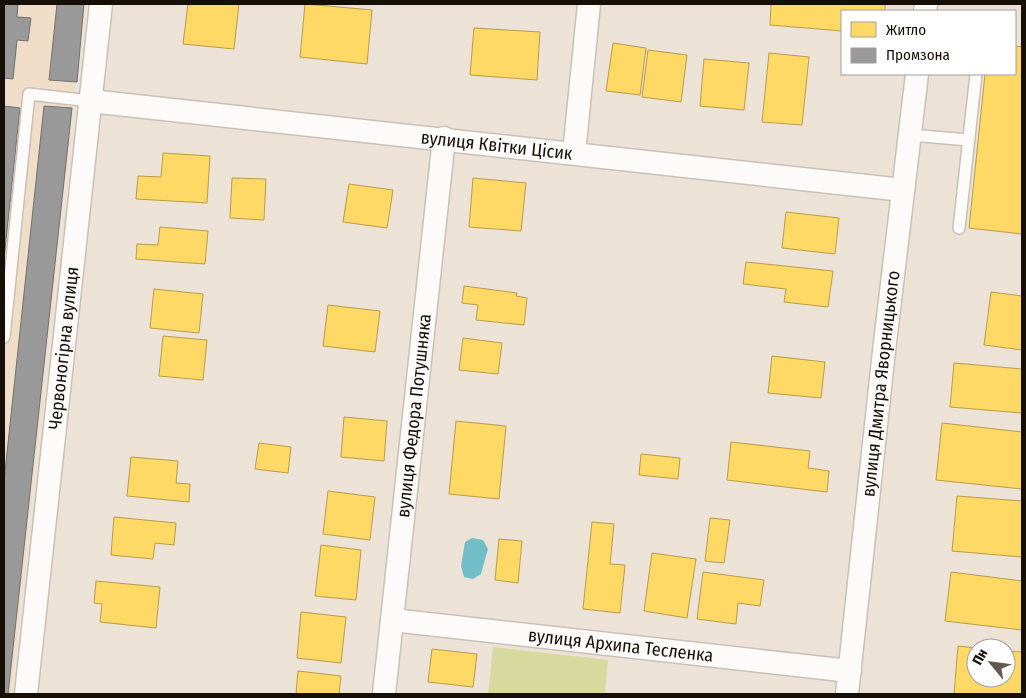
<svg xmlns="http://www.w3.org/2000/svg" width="1026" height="698" font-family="'Fira Sans Condensed',sans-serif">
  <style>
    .built { fill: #f0ddc8 }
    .green { fill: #d6da9e }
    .water { fill: #72bec8 }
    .homes { fill: #ffd966; stroke: #b99c4a }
    .industry { fill: #999; stroke: #72706e }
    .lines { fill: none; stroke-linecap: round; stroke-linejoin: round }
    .lane-casing { stroke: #c9c0b6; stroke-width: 14 }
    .street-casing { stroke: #c9c0b6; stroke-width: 25 }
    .lane { stroke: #fcfbf9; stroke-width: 11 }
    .street { stroke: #fcfbf9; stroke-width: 22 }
    .labels { text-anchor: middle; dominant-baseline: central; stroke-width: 5; stroke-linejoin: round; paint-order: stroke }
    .street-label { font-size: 18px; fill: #160f08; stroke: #fff }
  </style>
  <rect width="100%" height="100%" fill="#ede2d6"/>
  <!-- built -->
  <path class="built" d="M 4,4 L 84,4 L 11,694 L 4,694 Z"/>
  <!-- green -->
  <path class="green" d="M 493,647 L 608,660 L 605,694 L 488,694 Z"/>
  <!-- water -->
  <path class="water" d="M 472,538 L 483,540 L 488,549 L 481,574 L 473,579 L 464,577 L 461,566 L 465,542 Z"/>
  <!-- homes -->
  <g class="homes">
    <path d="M 188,4 L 239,4 L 234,49 L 183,44 Z"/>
    <path d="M 305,4 L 372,10 L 367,64 L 300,57 Z"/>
    <path d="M 771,4 L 885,4 L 885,11 L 842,11 L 842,31 L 770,25 Z"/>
    <path d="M 474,28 L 540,32 L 537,80 L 470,75 Z"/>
    <path d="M 613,43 L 646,48 L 640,95 L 606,91 Z"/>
    <path d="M 1015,46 L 1022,47 L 1022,234 L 969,228 L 985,74 L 1015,74 Z"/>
    <path d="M 648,50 L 687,55 L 681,102 L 642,97 Z"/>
    <path d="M 769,53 L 809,57 L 802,125 L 762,122 Z"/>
    <path d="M 704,59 L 749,63 L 744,110 L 700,106 Z"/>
    <path d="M 163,153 L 210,156 L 207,203 L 136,199 L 138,176 L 161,177 Z"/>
    <path d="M 232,178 L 266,179 L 264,220 L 230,218 Z"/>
    <path d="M 473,178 L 526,183 L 521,231 L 469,227 Z"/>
    <path d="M 349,184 L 393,190 L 387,228 L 343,222 Z"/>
    <path d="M 786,212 L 839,218 L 835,254 L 782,248 Z"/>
    <path d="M 160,227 L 208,231 L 205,264 L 136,259 L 137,244 L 158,245 Z"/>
    <path d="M 746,262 L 833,271 L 828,307 L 784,302 L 786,289 L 743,284 Z"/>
    <path d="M 464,286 L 517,293 L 516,296 L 527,298 L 524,325 L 476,320 L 478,305 L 462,303 Z"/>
    <path d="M 154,289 L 203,294 L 199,333 L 150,328 Z"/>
    <path d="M 991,292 L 1022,296 L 1022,350 L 984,345 Z"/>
    <path d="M 328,305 L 380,311 L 375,352 L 323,346 Z"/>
    <path d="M 163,336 L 207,340 L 203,380 L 159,376 Z"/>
    <path d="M 463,338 L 502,343 L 498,374 L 459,370 Z"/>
    <path d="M 772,356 L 825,362 L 821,398 L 768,393 Z"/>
    <path d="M 954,363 L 1022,369 L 1022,413 L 950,407 Z"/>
    <path d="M 344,417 L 387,421 L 384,461 L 341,457 Z"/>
    <path d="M 456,421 L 506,426 L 499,499 L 449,494 Z"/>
    <path d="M 942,423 L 1022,432 L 1022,489 L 936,480 Z"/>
    <path d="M 731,442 L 810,451 L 808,468 L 829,471 L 827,492 L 727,480 Z"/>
    <path d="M 259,443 L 291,447 L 288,473 L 255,469 Z"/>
    <path d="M 641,454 L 680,458 L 678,479 L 639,475 Z"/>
    <path d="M 131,457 L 178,461 L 176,483 L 190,484 L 189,502 L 127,496 Z"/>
    <path d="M 328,491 L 375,497 L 370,540 L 323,534 Z"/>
    <path d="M 957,496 L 1022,501 L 1022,557 L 952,551 Z"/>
    <path d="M 114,517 L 176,523 L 174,545 L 155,543 L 153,559 L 111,555 Z"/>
    <path d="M 710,518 L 730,520 L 724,563 L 705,561 Z"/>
    <path d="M 592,522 L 614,524 L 610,564 L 625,565 L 620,613 L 583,609 Z"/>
    <path d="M 499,539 L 522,541 L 518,583 L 495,580 Z"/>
    <path d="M 321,545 L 361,550 L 356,600 L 315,596 Z"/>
    <path d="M 652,553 L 696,559 L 687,618 L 644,611 Z"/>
    <path d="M 703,572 L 764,580 L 760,606 L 738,603 L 736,624 L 697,619 Z"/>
    <path d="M 951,572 L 1022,581 L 1022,630 L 945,621 Z"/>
    <path d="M 96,581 L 160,587 L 156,628 L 100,622 L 102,604 L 94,603 Z"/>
    <path d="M 301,612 L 346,617 L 341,663 L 297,658 Z"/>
    <path d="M 958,646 L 976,648 L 976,678 L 1006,678 L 1006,651 L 1022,652 L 1022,694 L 954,694 Z"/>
    <path d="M 432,649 L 477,654 L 473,687 L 428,682 Z"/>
    <path d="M 298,671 L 341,676 L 339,694 L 296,694 Z"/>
  </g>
  <!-- industry -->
  <g class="industry">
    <path d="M 4,4 L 18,4 L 17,17 L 31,18 L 28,41 L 17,40 L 13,79 L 4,78 Z"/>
    <path d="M 57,4 L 84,4 L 77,82 L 49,80 Z"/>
    <path d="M 4,106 L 20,108 L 4,259 Z"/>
    <path d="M 44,106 L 72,108 L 8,694 L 4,694 L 4,481 Z"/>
  </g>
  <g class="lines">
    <!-- lane casing -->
    <g class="lane-casing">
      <g id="lane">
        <path d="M 910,135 L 969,140"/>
        <path d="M 959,228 L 976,74"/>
        <path d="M 4,337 L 29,94 L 90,101"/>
      </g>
    </g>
    <!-- street casing -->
    <g class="street-casing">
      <g id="street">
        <path d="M 925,11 L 926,4"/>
        <path id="s1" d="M 90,101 L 903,190"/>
        <path d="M 574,153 L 589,4"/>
        <path id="s2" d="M 392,620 L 850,671"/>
        <path id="s3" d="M 26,694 L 101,4"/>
        <path id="s4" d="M 384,694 L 444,138"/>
        <path id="s5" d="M 847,694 L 884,351 L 917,74"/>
      </g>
    </g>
    <!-- lane -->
    <use href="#lane" class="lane"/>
    <!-- street -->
    <use href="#street" class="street"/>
  </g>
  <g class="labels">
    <!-- street labels -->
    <g class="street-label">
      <text stroke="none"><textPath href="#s1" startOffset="409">вулиця Квітки Цісик</textPath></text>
      <text stroke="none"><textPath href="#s3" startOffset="348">Червоногірна вулиця</textPath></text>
      <text stroke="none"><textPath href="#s5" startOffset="312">вулиця Дмитра Яворницького</textPath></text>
      <text stroke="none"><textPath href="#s4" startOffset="280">вулиця Федора Потушняка</textPath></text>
      <text stroke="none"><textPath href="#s2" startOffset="230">вулиця Архипа Тесленка</textPath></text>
    </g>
  </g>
  <!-- border -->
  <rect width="1026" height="698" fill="none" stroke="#160f08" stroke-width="10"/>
  <!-- legend -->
  <rect x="841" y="10" width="175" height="65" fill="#ffffff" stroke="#a29f9c"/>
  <rect x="851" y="22" width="25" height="15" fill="#ffd966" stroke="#a29f9c"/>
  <text x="886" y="35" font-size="15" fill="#160f08">Житло</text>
  <rect x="851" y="48" width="25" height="15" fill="#999999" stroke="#a29f9c"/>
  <text x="886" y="60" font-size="15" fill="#160f08">Промзона</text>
  <!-- north arrow -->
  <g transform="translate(991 663) rotate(299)"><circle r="24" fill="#ffffff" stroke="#a29f9c"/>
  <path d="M0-4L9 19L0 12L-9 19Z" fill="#615950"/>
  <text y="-8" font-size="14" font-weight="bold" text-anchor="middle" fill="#160f08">Пн</text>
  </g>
</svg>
